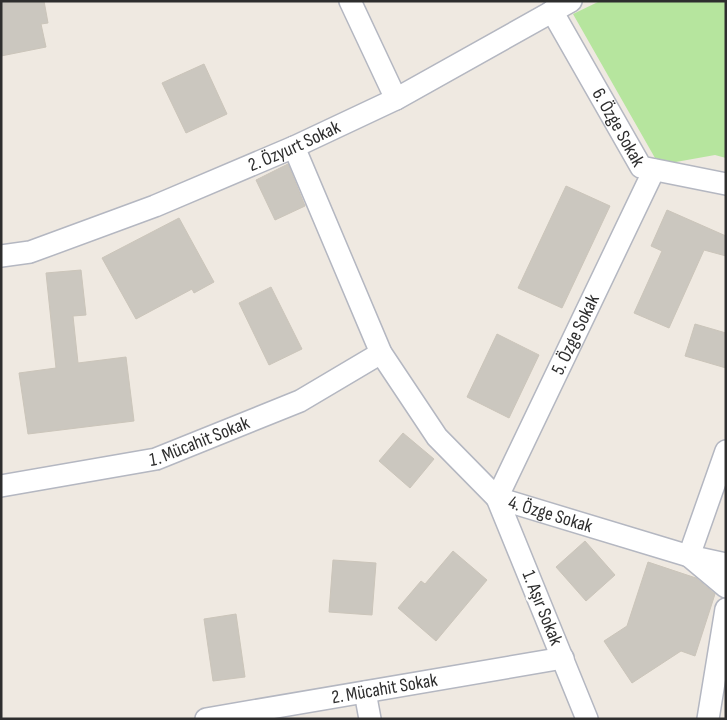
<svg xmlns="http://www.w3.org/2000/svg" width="727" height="720" font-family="'Sofia Sans Condensed',sans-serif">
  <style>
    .green { fill: #b6e59e }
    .building { fill: #cbc7bf; stroke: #cbc5ba }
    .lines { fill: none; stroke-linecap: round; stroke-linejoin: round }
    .minor-casing { stroke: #b4b7c1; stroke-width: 24 }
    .minor { stroke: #fff; stroke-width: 21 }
    .labels { text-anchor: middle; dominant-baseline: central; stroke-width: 5; stroke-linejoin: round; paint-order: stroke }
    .street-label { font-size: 19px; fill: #2e2e2e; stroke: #fff }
  </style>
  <rect width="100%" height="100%" fill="#efe9e1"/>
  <!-- green -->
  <path class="green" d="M 600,1 L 726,1 L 726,158 L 715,155 L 659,165 L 573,14 Z"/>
  <!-- building -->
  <g class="building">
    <path d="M 1,1 L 44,1 L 48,23 L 41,24 L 46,47 L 1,56 Z"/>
    <path d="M 204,64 L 227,114 L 186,133 L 162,83 Z"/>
    <path d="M 288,164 L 305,206 L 275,220 L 256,180 Z"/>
    <path d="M 566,186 L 610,206 L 562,308 L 518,288 Z"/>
    <path d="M 667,210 L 726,236 L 726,256 L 704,250 L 669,328 L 634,313 L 662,251 L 651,246 Z"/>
    <path d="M 179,218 L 214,282 L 194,293 L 192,289 L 136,319 L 102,258 Z"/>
    <path d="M 81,270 L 86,315 L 73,316 L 78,363 L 126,357 L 134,421 L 28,434 L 19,373 L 56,368 L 46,273 Z"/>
    <path d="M 271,287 L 302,349 L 269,365 L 239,303 Z"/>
    <path d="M 695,324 L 726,333 L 726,368 L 685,356 Z"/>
    <path d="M 497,334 L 539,355 L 509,418 L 467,397 Z"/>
    <path d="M 403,433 L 434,459 L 410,488 L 379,461 Z"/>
    <path d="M 585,541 L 615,575 L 586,601 L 556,567 Z"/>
    <path d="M 453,551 L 487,580 L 436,641 L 398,608 L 421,581 L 425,584 Z"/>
    <path d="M 333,560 L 376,563 L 372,615 L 329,612 Z"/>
    <path d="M 648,562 L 696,578 L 715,594 L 695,656 L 681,651 L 632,683 L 604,641 L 627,626 Z"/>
    <path d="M 236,614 L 245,677 L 213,681 L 204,619 Z"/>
  </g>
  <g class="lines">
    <!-- minor casing -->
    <g class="minor-casing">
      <g id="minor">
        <path d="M 350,1 L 396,99"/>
        <path id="s1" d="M 552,11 L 641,167 L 726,184"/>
        <path id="s2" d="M 294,147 L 381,353 L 437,437 L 497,498 L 689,556 L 726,564"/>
        <path id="s3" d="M 1,256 L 30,252 L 155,206 L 294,147 L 396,99 L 571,1"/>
        <path d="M 726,451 L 689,556 L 726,587"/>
        <path id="s4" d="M 1,486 L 156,459 L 300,401 L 381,353"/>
        <path d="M 365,692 L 370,719"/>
        <path id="s5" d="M 206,719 L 563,658"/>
        <path id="s6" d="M 587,719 L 497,498 L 654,170"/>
        <path d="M 708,719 L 726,609"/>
      </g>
    </g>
    <!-- minor -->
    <use href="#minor" class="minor"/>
  </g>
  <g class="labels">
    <!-- street labels -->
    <g class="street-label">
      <text stroke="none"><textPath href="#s1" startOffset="134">6. Özge Sokak</textPath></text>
      <text stroke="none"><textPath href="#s3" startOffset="314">2. Özyurt Sokak</textPath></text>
      <text stroke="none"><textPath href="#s6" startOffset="420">5. Özge Sokak</textPath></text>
      <text stroke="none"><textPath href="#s4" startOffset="204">1. Mücahit Sokak</textPath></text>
      <text stroke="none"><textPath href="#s2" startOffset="466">4. Özge Sokak</textPath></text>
      <text transform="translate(542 608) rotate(68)">1. Aşır Sokak</text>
      <text stroke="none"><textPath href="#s5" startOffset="181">2. Mücahit Sokak</textPath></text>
    </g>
  </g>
  <!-- border -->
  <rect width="727" height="720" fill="none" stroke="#2e2e2e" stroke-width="5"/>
</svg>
